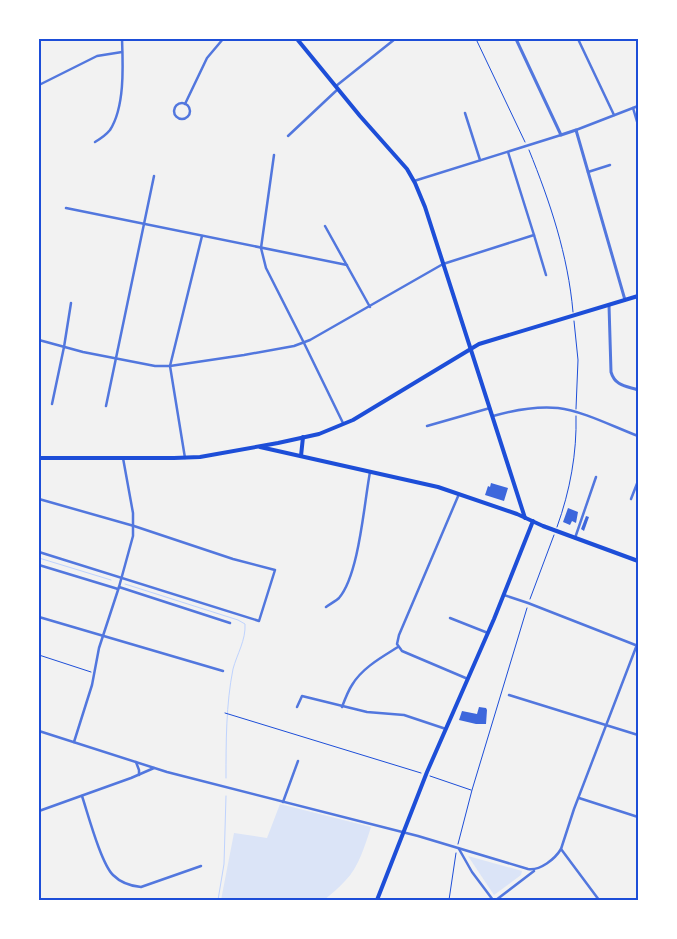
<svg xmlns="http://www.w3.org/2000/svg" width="677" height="939" font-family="Lato,sans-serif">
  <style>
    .green { fill: #dbe4f7 }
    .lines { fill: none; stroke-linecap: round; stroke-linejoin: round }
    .stream { stroke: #bfd3fe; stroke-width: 1 }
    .building { fill: #3d67dc }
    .path { stroke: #1d4ed8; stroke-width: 1 }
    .minor { stroke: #5277de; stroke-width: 2.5 }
    .tertiary { stroke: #5277de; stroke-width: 3 }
    .secondary { stroke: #1d4ed8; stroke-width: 4 }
    .primary { stroke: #1d4ed8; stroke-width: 4 }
    .neatline { fill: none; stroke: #1d4ed8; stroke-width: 2 }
  </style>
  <rect width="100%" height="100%" fill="#f2f2f2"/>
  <!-- green -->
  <g class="green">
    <path d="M 280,804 L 371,827 C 365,845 359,867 345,881 C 339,888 331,894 324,900 L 221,900 L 234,833 L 267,838 Z"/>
    <path d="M 468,856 L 522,871 L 521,875 L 494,895 Z"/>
  </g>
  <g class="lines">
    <!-- stream -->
    <g class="stream">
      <path d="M 39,558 L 111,580"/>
      <path d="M 125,584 L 238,620 L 245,624 C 246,640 237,654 233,669 C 226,704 226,742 226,778"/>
      <path d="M 218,900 L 224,864 L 226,796"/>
    </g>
  </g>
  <!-- building -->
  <g class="building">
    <path d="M 491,483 L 508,488 L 504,501 L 485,495 L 488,486 L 490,487 Z"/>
    <path d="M 568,508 L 578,512 L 576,523 L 572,521 L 570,525 L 563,522 Z"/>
    <path d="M 586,516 L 589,517 L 584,531 L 581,529 Z"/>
    <path d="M 479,707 L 486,708 L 487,710 L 486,724 L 476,724 L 459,720 L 462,711 L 477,714 Z"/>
  </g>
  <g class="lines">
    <!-- path -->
    <g class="path">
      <path d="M 476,39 L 525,142"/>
      <path d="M 529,150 C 550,202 568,255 573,312"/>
      <path d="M 574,321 L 578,360 L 576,409"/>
      <path d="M 557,527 C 570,491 577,453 576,416"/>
      <path d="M 530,599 L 554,535"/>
      <path d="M 39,655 L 91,672"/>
      <path d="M 225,713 L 421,773"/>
      <path d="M 430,776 L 471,790"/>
      <path d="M 458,844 L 472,790 L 527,608"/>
      <path d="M 449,900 L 456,853"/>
    </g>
    <!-- minor -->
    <g class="minor">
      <path d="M 578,39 L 614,115"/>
      <path d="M 39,85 L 97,56 L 122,52"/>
      <path d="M 336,86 L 395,39"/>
      <circle cx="182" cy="111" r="8"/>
      <path d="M 185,104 L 207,58 L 223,39"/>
      <path d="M 633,108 L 638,125"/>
      <path d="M 465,113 L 480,160"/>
      <path d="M 576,130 L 638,106"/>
      <path d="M 288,136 L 338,89"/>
      <path d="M 95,142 C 100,139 106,135 110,130 C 125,107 123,65 122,39"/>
      <path d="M 274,155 L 261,248 L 266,268 L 304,343 L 343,423"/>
      <path d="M 588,172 L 610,165"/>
      <path d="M 414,181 L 561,135"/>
      <path d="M 66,208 L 347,265"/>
      <path d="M 325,226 L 370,307"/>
      <path d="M 534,235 L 546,275"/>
      <path d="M 39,340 L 83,352 L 155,366 L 170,366 L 244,355 L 294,346 L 310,340 L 443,264 L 534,235 L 508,152"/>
      <path d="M 52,404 L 64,347 L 71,303"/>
      <path d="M 106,406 L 154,176"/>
      <path d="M 493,416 C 514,410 536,406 558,408 C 583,411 614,427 638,436"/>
      <path d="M 427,426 L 490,408"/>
      <path d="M 185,458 L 170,366 L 202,236"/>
      <path d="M 459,494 L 399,635 L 397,644 L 402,651 L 468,679"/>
      <path d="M 39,499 L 134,526 L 233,559 L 275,570 L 259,621 L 39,552"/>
      <path d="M 631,499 L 638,481"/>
      <path d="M 575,538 L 596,477"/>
      <path d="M 39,565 L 118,589"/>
      <path d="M 119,587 L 230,623"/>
      <path d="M 504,595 L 528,603 L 638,646"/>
      <path d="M 326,607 C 330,604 336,601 339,598 C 359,575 364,504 370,472"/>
      <path d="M 39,617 L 223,671"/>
      <path d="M 450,618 L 488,633"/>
      <path d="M 509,695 L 638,735"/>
      <path d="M 297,707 L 302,696 L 367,712 L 404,715 L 446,729"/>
      <path d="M 342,707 C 345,699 348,691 352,685 C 362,668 382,657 398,647"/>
      <path d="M 39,731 L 167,772 L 418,836 L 528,869 C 540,871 555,859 561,849"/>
      <path d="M 74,742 L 92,685 L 99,648 L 119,587 L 133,536 L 133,513 L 123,458"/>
      <path d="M 136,762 L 139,770 L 139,775"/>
      <path d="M 82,796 C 88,814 101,863 113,875 C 121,883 130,886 141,887 L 201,866"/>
      <path d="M 579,798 L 638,817"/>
      <path d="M 283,802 L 298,761"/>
      <path d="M 39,811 L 131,778 L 154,768"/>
      <path d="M 459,849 L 472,872 L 493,900"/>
      <path d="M 496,900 L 534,871"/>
      <path d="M 599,900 L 561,849 L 574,809 L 638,642"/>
    </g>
    <!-- tertiary -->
    <g class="tertiary">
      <path d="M 516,39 L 561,135 L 576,130 L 625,300"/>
      <path d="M 609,305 L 611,372 C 615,386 626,386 638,390"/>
    </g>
    <!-- secondary -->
    <g class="secondary">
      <path d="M 297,39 L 360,116 L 407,169 L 415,183 L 425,207 L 525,518"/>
      <path d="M 260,447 L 438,487 L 517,514 L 543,526 L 638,561"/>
      <path d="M 301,456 L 303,437"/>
      <path d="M 377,900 L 427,772 L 494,619 L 533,521"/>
    </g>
    <!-- primary -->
    <path class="primary" d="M 39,458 L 174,458 L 200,457 L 278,443 L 319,434 L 353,420 L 479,344 L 638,296"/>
  </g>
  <!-- border -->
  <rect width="677" height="939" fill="none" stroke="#ffffff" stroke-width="80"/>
  <rect x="40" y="40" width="597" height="859" class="neatline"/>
</svg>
